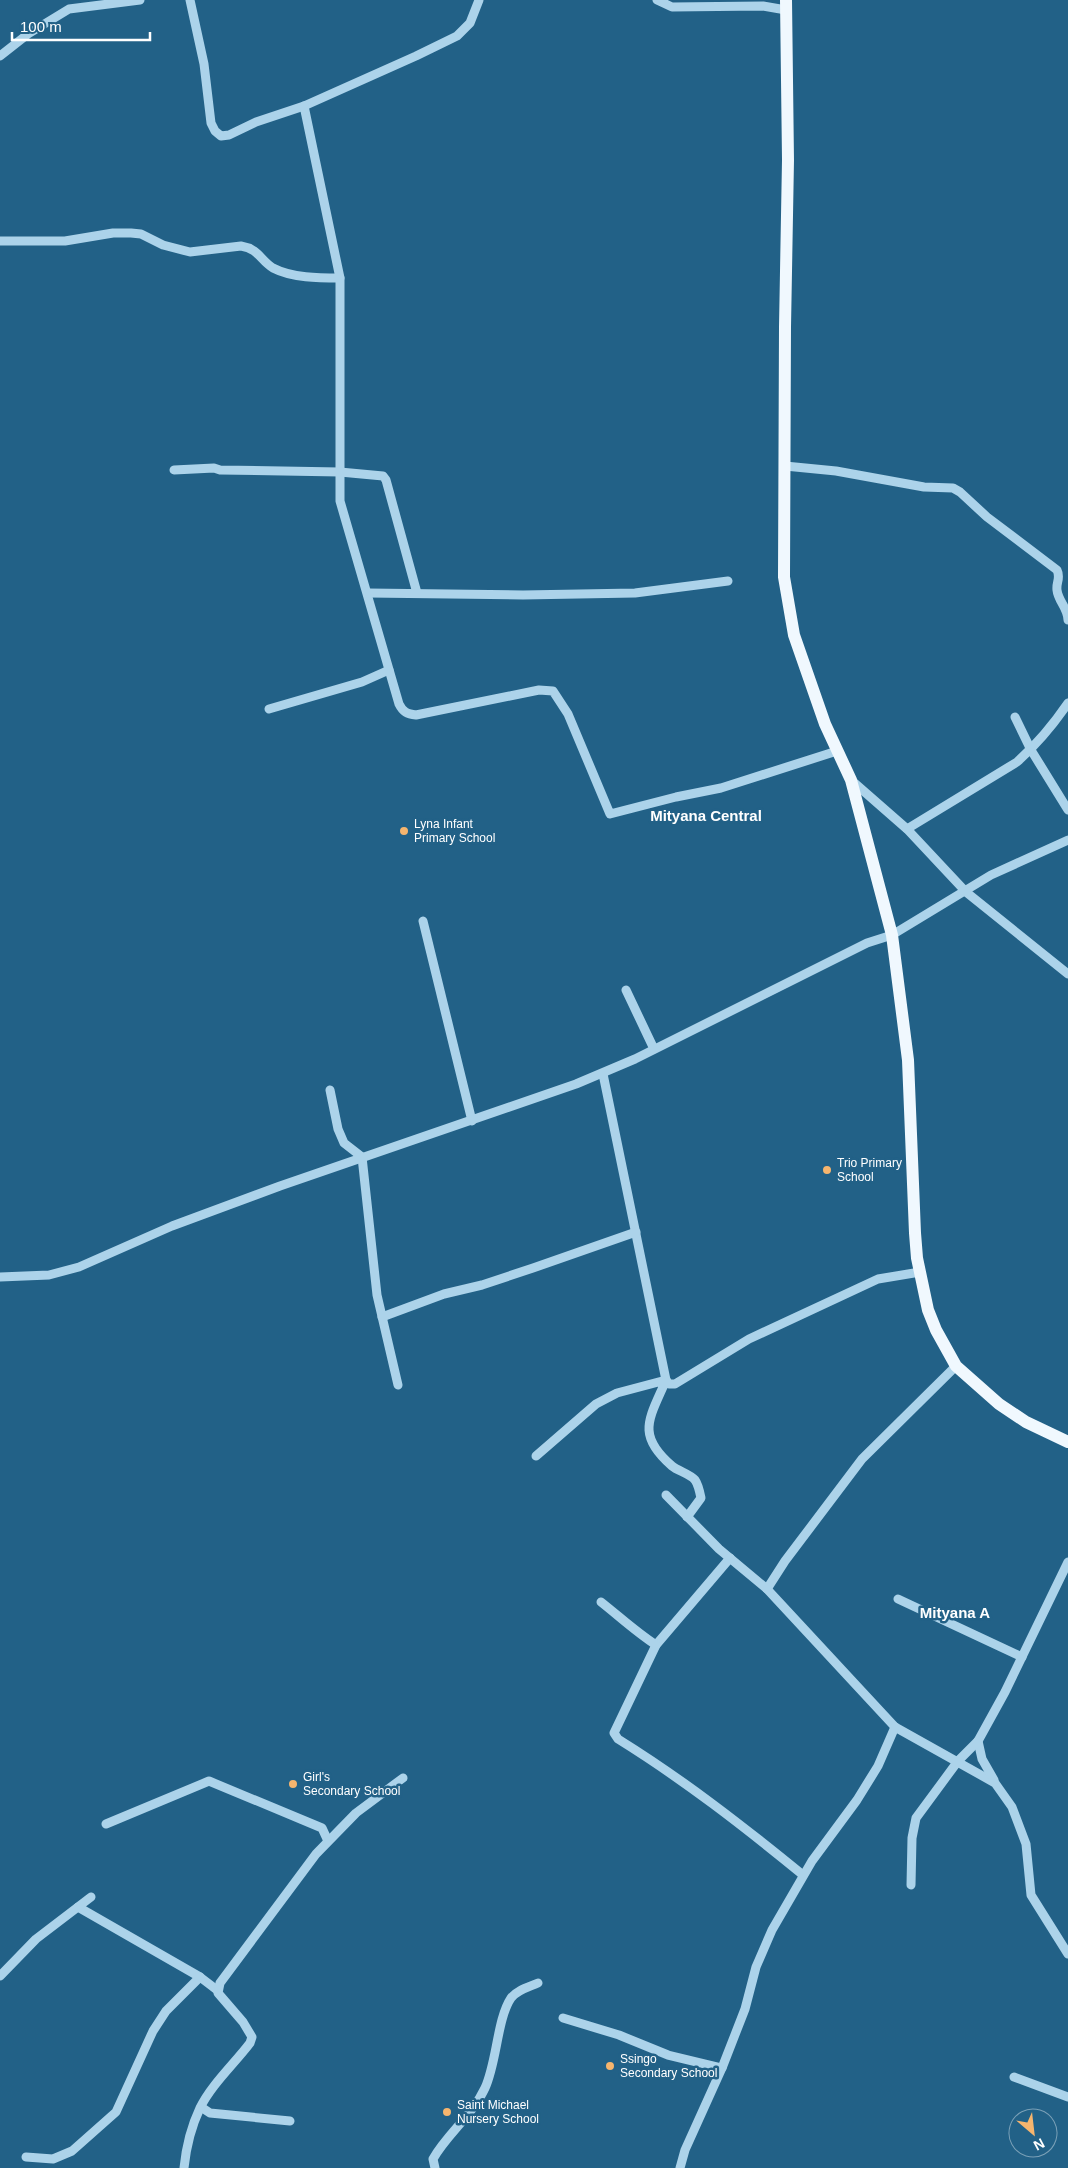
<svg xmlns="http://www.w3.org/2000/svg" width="1068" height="2168" font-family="Helvetica,sans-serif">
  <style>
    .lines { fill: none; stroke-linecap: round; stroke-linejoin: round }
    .minor { stroke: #acd3ea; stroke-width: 9 }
    .major { stroke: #f0f8fe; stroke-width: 12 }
    .poi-dot { fill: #f6b56e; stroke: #226187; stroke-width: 2 }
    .labels { text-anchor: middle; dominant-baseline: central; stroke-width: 5; stroke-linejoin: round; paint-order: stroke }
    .poi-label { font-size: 12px; fill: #fff; stroke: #226187; text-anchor: start }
    .quarter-label { font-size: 15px; font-weight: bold; fill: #fff; stroke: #226187 }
  </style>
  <rect width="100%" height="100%" fill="#226187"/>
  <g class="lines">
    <!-- minor -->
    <g class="minor">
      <path d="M 190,0 L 204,64 L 211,123 L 215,131 L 221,136 L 229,135 L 256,122 L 304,106 L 416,56 L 457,36 L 470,23 L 479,0"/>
      <path d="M 657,0 L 672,7 L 763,6 L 786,10"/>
      <path d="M 0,56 L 28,34 L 69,9 L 140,0"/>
      <path d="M 304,106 L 340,278 L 340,501 L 399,704 C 403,712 407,714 416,715 L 539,690 L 553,691 L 568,714 L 610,814 L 676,797 L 721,788 L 837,751"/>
      <path d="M 0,241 L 65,241 L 113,233 L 131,233 L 141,234 L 163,245 L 190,252 L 241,246 C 259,249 260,260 273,268 C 292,278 319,278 340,278"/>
      <path d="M 785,466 L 836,471 L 924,487 L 953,488 L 960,492 L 987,517 L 1057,570 C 1061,578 1056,582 1057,590 C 1058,601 1068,608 1068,620"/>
      <path d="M 174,470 L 214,468 L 220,470 L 340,472 L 383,476 L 386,480 L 417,593"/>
      <path d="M 368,593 L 523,595 L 635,593 L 728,581"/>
      <path d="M 269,709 L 362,682 L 389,670"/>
      <path d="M 1015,717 L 1031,750 L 1068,810"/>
      <path d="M 851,780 L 907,829 L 966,892 L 1068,974"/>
      <path d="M 907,829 L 1017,762 C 1037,744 1053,725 1068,703"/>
      <path d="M 423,921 L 472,1121"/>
      <path d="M 626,990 L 654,1049"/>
      <path d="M 603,1074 L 666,1380 L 669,1384 L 675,1384 L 749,1339 L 878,1279 L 920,1272"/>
      <path d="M 330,1090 L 338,1129 L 344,1143 L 362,1157 L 377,1295 L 398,1385"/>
      <path d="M 0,1277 L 49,1275 L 79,1267 L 172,1226 L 280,1186 L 576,1084 L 635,1059 L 867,943 L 892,935 L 991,875 L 1068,840"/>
      <path d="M 382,1317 L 444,1294 L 482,1285 L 533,1268 L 636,1232"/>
      <path d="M 536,1456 L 596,1404 L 617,1393 L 666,1380 C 650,1418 635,1434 672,1466 C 678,1471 690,1474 695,1480 C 698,1484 700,1493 701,1498 L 687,1517"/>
      <path d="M 666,1495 L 719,1549 L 767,1589 L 895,1727 L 995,1783 L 1012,1807 L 1026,1844 L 1031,1895 L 1068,1954"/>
      <path d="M 730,1558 L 656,1645 L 614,1733 L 618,1739 C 684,1780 743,1826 803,1875"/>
      <path d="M 767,1589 L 785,1561 L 862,1459 L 956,1366"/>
      <path d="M 898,1599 L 1022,1657"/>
      <path d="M 601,1602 C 620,1617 636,1632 656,1645"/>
      <path d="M 978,1741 L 982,1759 L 994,1780"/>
      <path d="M 106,1824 L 209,1781 L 322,1828 L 328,1841"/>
      <path d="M 911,1885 L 912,1838 L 916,1818 L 958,1761 L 978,1741 L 1005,1692 L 1068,1562"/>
      <path d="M 78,1907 L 200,1977 L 217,1990"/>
      <path d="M 0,1976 L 36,1939 L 91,1897"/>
      <path d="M 563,2018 L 619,2035 L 668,2055 L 722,2068"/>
      <path d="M 1014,2077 L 1068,2097"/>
      <path d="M 201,2107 L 210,2113 L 290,2121"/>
      <path d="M 26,2157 L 53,2159 L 72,2151 L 116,2112 L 153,2031 L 166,2011 L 200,1977"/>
      <path d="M 184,2168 C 186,2148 191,2127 200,2108 C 211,2085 235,2063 250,2043 L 252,2037 L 243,2022 L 218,1993 L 220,1983 L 316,1854 L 356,1813 L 403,1778"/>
      <path d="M 435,2168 L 433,2159 C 447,2134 472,2116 485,2088 C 497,2062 497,2019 511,1998 C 517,1990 529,1987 538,1983"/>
      <path d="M 680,2168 L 685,2150 L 722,2068 L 745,2009 L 756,1967 L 772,1930 L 812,1861 L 857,1800 L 878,1766 L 895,1727"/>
    </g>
    <!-- major -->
    <path class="major" d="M 786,0 L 788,160 L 785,327 L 784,577 L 794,635 L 825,724 L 851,780 L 892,935 L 908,1060 L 915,1233 L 917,1258 L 928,1310 L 936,1330 L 956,1366 L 999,1404 L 1026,1422 L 1068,1442"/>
  </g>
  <!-- markers -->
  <g class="poi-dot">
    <circle cx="404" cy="831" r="5"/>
    <circle cx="827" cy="1170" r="5"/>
    <circle cx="293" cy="1784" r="5"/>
    <circle cx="610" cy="2066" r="5"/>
    <circle cx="447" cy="2112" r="5"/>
  </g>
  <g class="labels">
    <!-- poi labels -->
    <g class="poi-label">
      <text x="414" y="824">Lyna Infant<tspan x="414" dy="14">Primary School</tspan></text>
      <text x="837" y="1163">Trio Primary<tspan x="837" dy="14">School</tspan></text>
      <text x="303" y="1777">Girl's<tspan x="303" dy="14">Secondary School</tspan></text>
      <text x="620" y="2059">Ssingo<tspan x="620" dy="14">Secondary School</tspan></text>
      <text x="457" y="2105">Saint Michael<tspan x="457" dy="14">Nursery School</tspan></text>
    </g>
    <!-- quarter labels -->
    <g class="quarter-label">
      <text x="706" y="815">Mityana Central</text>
      <text x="955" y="1612">Mityana A</text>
    </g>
  </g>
  <!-- north arrow -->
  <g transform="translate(1033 2133) rotate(152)"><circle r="24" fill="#226187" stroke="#7aa0b7"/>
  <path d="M0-4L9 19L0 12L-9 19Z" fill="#f6b56e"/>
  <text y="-8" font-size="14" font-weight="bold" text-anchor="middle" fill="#ffffff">N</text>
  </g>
  <!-- scale -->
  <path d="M12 32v8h138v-8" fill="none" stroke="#ffffff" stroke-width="2.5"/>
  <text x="20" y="32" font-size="15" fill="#ffffff" stroke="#226187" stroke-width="4" paint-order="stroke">100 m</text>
</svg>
